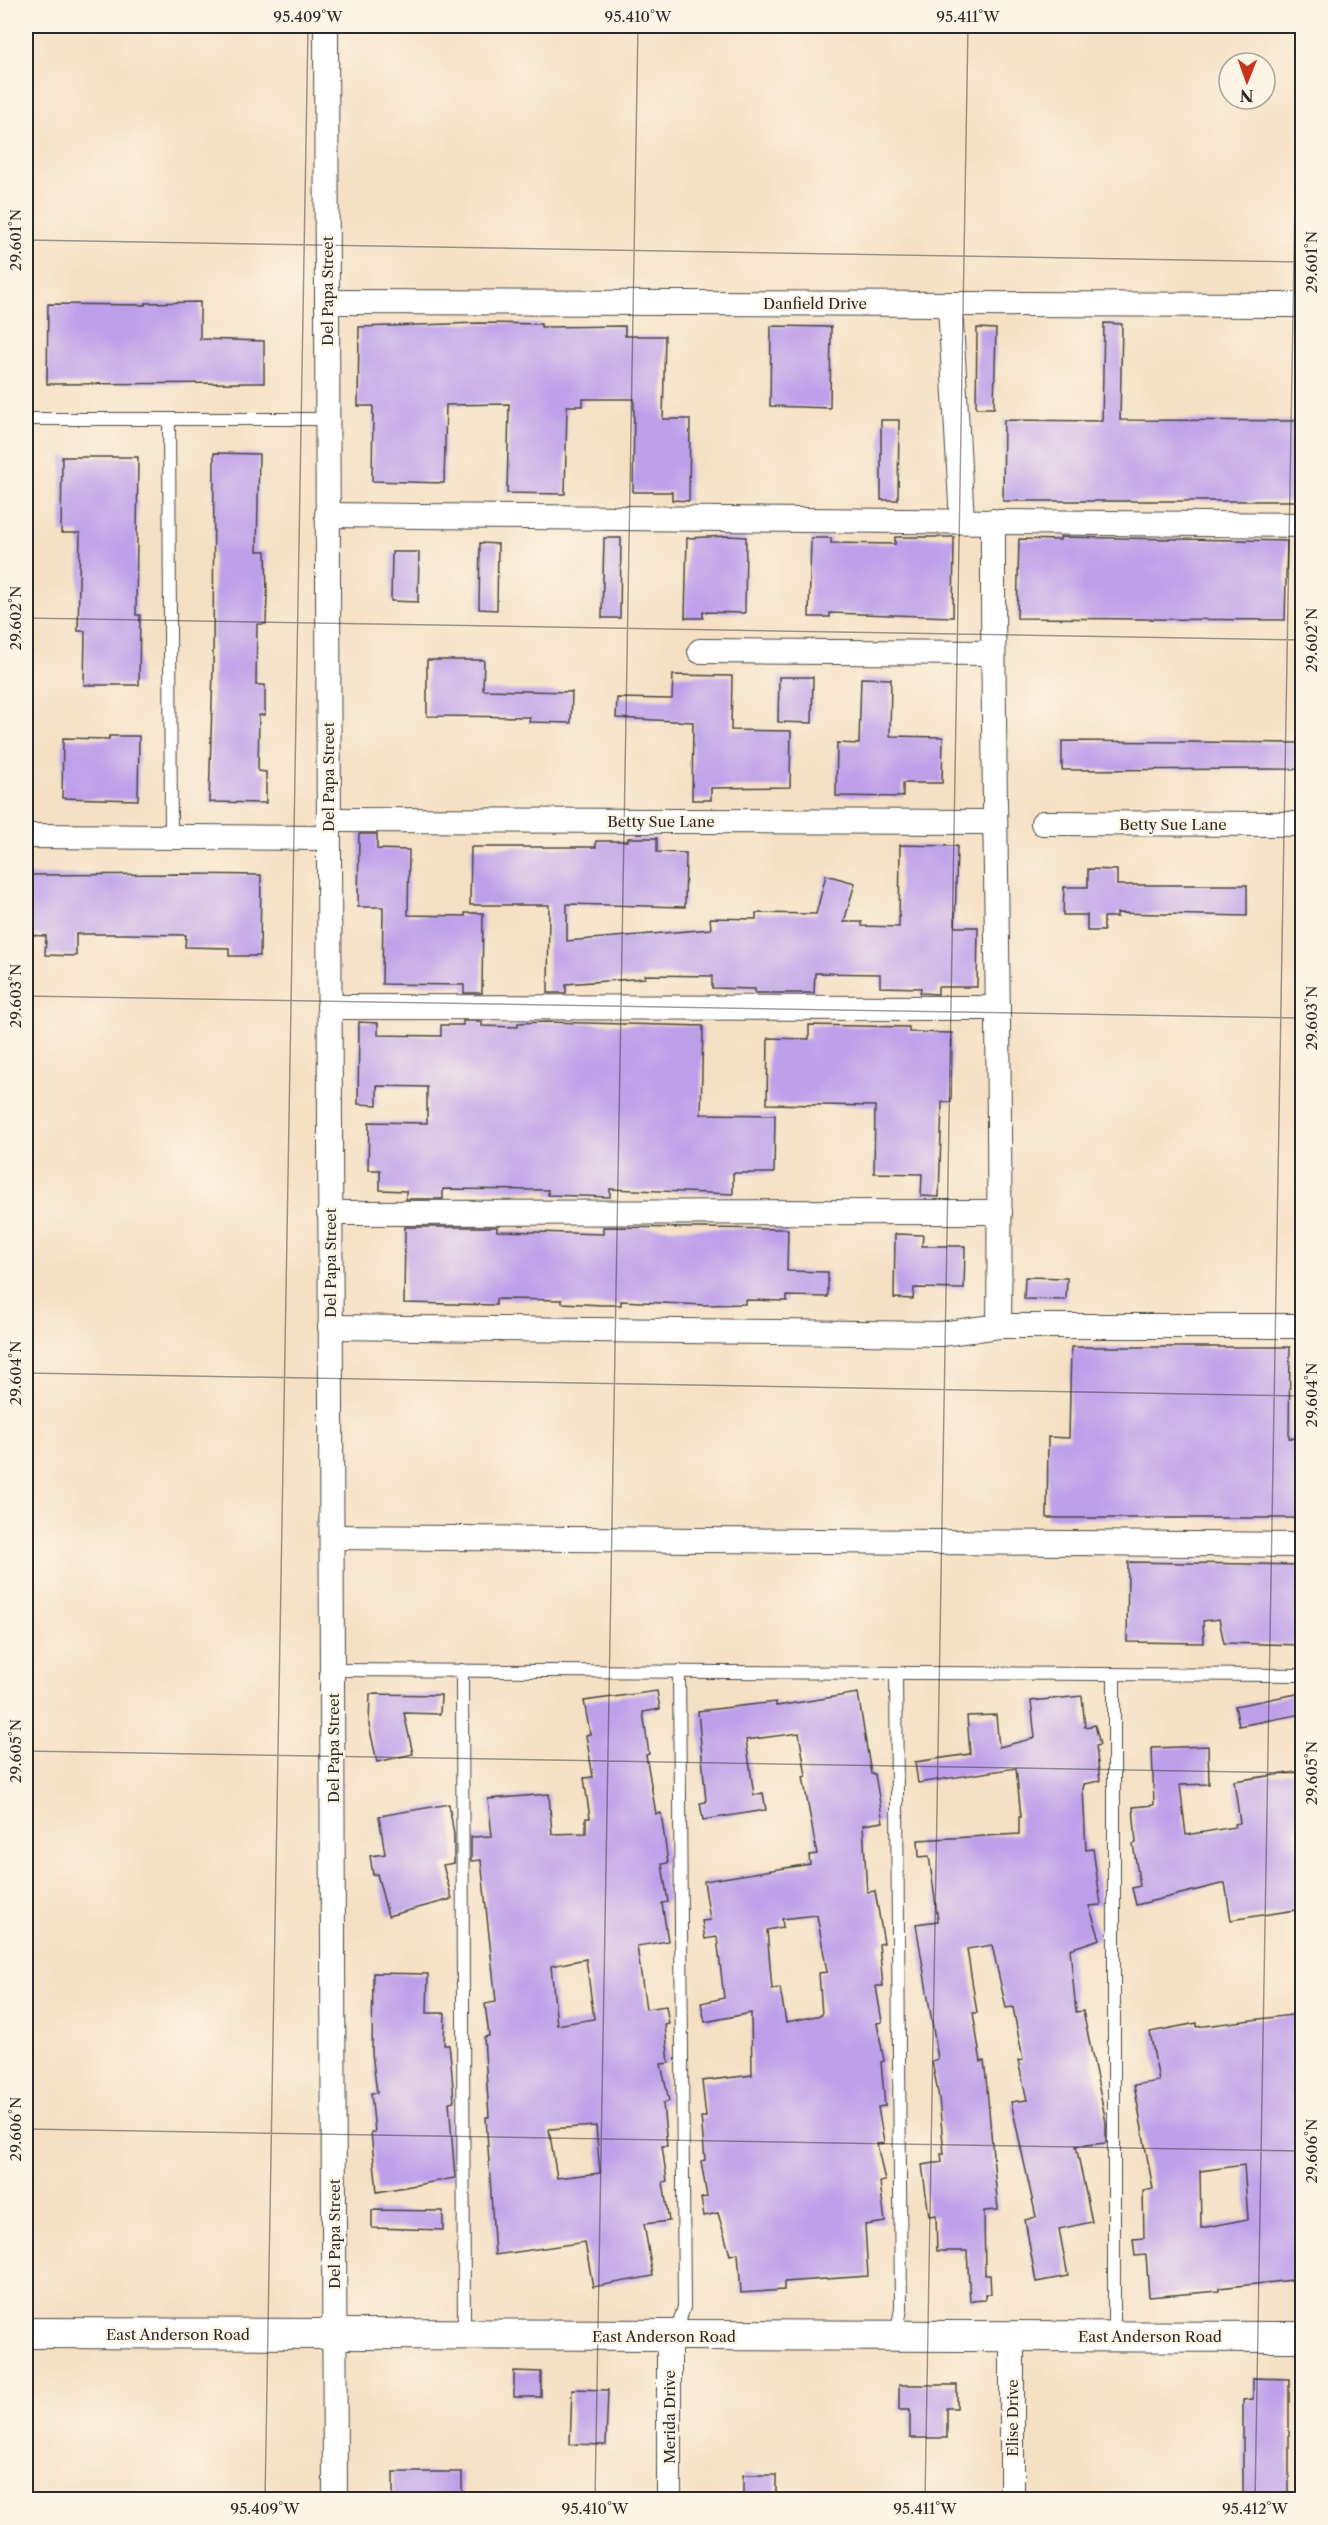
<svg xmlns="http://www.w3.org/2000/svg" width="1328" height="2525" font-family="'Libre Caslon Text',serif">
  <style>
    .building { fill: #bea0ea; fill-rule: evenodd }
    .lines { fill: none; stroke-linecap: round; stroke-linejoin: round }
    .service-casing { stroke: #494642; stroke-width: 14 }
    .minor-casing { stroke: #494642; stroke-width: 26 }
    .tertiary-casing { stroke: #494642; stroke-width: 32 }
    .service { stroke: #fff; stroke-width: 12 }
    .minor { stroke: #fff; stroke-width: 24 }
    .tertiary { stroke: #fff; stroke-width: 30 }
    .ticks { fill: none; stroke: #2b2b2b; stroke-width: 1.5; stroke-opacity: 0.45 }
    .labels { text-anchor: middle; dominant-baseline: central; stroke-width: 5; stroke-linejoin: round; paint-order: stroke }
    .street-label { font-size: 15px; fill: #2b2b2b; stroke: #fcf5e5 }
    .neatline { fill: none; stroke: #2b2b2b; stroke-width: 2 }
    .ticks-label { font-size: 15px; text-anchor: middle; fill: #2b2b2b }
  </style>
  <rect width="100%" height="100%" fill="#fcf5e5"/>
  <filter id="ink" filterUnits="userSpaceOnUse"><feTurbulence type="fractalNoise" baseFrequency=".0167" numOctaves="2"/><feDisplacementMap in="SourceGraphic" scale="12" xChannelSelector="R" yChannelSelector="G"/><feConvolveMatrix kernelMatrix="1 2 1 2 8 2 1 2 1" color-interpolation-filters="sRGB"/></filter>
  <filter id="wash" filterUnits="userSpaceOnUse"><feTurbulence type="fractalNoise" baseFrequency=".008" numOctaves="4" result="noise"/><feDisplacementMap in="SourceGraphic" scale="24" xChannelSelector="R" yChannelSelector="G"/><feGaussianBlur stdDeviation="1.35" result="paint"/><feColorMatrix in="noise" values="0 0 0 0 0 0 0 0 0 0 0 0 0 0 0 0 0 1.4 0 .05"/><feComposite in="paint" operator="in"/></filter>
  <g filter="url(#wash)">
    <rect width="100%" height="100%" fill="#f5e0c4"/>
    <g id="blocks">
      <!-- building -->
      <g class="building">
        <path d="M 200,302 L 200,339 L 264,341 L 264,383 L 47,384 L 48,304 L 145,305 L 145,303 Z"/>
        <path d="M 479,323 L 541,324 L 541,327 L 625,326 L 625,336 L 665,336 L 663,419 L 690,419 L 689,501 L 672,500 L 672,492 L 633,492 L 634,399 L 583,399 L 583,406 L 567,406 L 565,494 L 507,493 L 509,404 L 446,405 L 444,483 L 372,481 L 373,406 L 358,406 L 359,327 Z"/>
        <path d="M 1104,323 L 1122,324 L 1120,420 L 1302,421 L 1302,501 L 1003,501 L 1004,420 L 1102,421 Z"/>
        <path d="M 771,326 L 831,327 L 830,408 L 770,406 Z"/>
        <path d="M 977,328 L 996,329 L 994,408 L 976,408 Z"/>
        <path d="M 881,420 L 899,420 L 898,500 L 881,500 Z"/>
        <path d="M 214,453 L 259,454 L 257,551 L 266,551 L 267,596 L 266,624 L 257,624 L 256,685 L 265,685 L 265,715 L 259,715 L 258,771 L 266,772 L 266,803 L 209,802 L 213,670 Z"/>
        <path d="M 62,457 L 138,457 L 136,615 L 140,615 L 139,685 L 84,685 L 85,631 L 78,631 L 80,533 L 61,533 Z"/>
        <path d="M 728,536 L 746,537 L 745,613 L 703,612 L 703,618 L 685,618 L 687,538 Z"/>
        <path d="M 895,537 L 954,537 L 953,617 L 830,613 L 830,617 L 809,617 L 811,538 L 831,538 L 831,543 L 895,544 Z"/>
        <path d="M 1060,537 L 1287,541 L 1285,620 L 1017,618 L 1019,539 L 1060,540 Z"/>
        <path d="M 604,538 L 621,538 L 620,618 L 602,618 Z"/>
        <path d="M 480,543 L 498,544 L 497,610 L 479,609 Z"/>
        <path d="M 392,552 L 419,552 L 418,602 L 391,601 Z"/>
        <path d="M 427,660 L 484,660 L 483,690 L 572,692 L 571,723 L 529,722 L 530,717 L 427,716 Z"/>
        <path d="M 673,675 L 732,676 L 731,730 L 791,731 L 790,787 L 711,788 L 711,800 L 692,800 L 693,722 L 616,718 L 617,698 L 672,699 Z"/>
        <path d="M 779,677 L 813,677 L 812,723 L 778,722 Z"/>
        <path d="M 861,678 L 891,679 L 890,736 L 943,737 L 942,783 L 903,783 L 903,797 L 836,796 L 837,743 L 859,744 Z"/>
        <path d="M 109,736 L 139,736 L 138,800 L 62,798 L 63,738 L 109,739 Z"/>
        <path d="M 1062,741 L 1302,743 L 1302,769 L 1062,770 Z"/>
        <path d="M 359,834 L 377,834 L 377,849 L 409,850 L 408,915 L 465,916 L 465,913 L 483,913 L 482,993 L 464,993 L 464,985 L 382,984 L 383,907 L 358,907 Z"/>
        <path d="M 628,838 L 657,838 L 657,852 L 686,853 L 685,907 L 567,904 L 567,941 L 711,929 L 710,918 L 756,919 L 756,913 L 816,914 L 826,875 L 855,883 L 844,922 L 862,922 L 862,926 L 899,927 L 900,845 L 957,846 L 955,927 L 978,927 L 977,987 L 938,987 L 938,994 L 920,993 L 921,988 L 880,987 L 880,974 L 815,973 L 814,993 L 755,993 L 755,989 L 712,988 L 712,976 L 645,975 L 645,978 L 566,984 L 566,993 L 548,993 L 549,905 L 470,905 L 471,847 L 596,847 L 596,841 L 628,841 Z"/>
        <path d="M 1088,869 L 1117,870 L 1117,885 L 1247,885 L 1247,916 L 1117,913 L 1117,917 L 1104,917 L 1104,931 L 1087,931 L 1087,915 L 1063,915 L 1064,887 L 1088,887 Z"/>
        <path d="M 187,874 L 261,875 L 260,956 L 229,956 L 229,948 L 185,947 L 186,935 L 123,934 L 76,934 L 76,956 L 45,955 L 46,936 L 26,935 L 26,875 Z"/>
        <path d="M 463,1021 L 482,1021 L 482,1026 L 518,1027 L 518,1023 L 547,1022 L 703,1026 L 701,1114 L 775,1115 L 774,1173 L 733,1173 L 733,1194 L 610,1189 L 610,1197 L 548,1195 L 548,1190 L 443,1189 L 443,1199 L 406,1199 L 406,1191 L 380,1190 L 380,1170 L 368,1170 L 369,1122 L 427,1123 L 427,1087 L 377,1086 L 377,1105 L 358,1104 L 359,1022 L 378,1023 L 378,1035 L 441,1036 L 441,1025 L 463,1025 Z"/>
        <path d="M 809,1025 L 909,1027 L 909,1032 L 952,1033 L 951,1102 L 942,1102 L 939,1197 L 921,1196 L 922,1174 L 874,1173 L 875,1106 L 767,1104 L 768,1038 L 809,1039 Z"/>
        <path d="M 405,1227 L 497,1227 L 497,1231 L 603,1234 L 603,1227 L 788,1229 L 787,1271 L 828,1272 L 828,1297 L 787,1296 L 787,1301 L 745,1300 L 745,1304 L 704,1305 L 621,1301 L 621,1305 L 602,1305 L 562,1303 L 562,1300 L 496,1299 L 496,1305 L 404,1303 Z"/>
        <path d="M 895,1234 L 923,1235 L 922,1246 L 965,1246 L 964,1289 L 914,1288 L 913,1299 L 894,1298 Z"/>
        <path d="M 1025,1277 L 1067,1278 L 1066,1300 L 1024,1299 Z"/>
        <path d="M 1071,1347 L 1290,1347 L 1289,1438 L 1302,1439 L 1302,1518 L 1047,1518 L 1048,1437 L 1069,1438 Z"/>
        <path d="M 1128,1562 L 1302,1565 L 1302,1645 L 1224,1643 L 1219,1619 L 1203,1621 L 1204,1643 L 1127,1642 Z"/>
        <path d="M 657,1691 L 660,1709 L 643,1712 L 649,1754 L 646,1755 L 656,1814 L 661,1813 L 668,1863 L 662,1864 L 668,1902 L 662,1903 L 668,1941 L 637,1946 L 646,2009 L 666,2006 L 669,2024 L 665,2025 L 669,2063 L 661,2064 L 669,2101 L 663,2103 L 667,2146 L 662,2146 L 667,2181 L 663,2182 L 669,2221 L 644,2224 L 653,2276 L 593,2287 L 585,2242 L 495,2255 L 486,2117 L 489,2117 L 484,2037 L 489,2036 L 485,2004 L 496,2002 L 481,1860 L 471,1861 L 471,1837 L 492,1836 L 488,1799 L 549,1794 L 552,1834 L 586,1833 L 586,1818 L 590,1818 L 584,1778 L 593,1777 L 586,1735 L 590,1734 L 584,1701 ZM 586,1959 L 594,2019 L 557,2025 L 551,1966 ZM 596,2126 L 600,2173 L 557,2178 L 549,2129 Z"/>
        <path d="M 858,1693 L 871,1774 L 875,1774 L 883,1822 L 863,1825 L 867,1892 L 875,1891 L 884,1943 L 879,1944 L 883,1986 L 876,1986 L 882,2022 L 877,2023 L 884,2061 L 881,2062 L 885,2106 L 878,2107 L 884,2143 L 877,2144 L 885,2181 L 880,2182 L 885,2222 L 865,2225 L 868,2276 L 784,2282 L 784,2290 L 741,2293 L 738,2253 L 730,2255 L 718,2213 L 704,2216 L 701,2198 L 707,2197 L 701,2161 L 705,2160 L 701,2117 L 706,2117 L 702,2081 L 752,2075 L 751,2013 L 705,2022 L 701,2003 L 724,1998 L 717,1937 L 705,1939 L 702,1921 L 710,1920 L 704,1881 L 810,1864 L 809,1855 L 817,1854 L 803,1777 L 806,1776 L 799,1733 L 746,1740 L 754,1795 L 763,1793 L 766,1810 L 703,1820 L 700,1803 L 706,1802 L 698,1711 L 776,1702 L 776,1706 ZM 817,1915 L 827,1972 L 819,1973 L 822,2015 L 786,2022 L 780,1988 L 772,1989 L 767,1930 L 783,1927 L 782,1919 Z"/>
        <path d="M 1302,1693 L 1302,1714 L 1239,1726 L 1235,1706 Z"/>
        <path d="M 370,1694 L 441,1695 L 440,1714 L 404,1713 L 413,1754 L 377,1762 L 369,1725 Z"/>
        <path d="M 1082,1696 L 1085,1727 L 1095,1725 L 1100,1745 L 1096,1746 L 1100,1781 L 1084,1784 L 1083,1789 L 1086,1850 L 1093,1849 L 1101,1905 L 1089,1906 L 1100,1939 L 1070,1949 L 1076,2012 L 1083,2011 L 1106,2122 L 1106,2143 L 1076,2146 L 1092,2222 L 1059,2229 L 1068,2276 L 1036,2282 L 1025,2220 L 1036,2217 L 1011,2102 L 1027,2100 L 1018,2061 L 1023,2060 L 1013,2007 L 1006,2008 L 992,1945 L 967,1949 L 977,2013 L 973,2013 L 981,2062 L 984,2061 L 986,2078 L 998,2210 L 984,2211 L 985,2275 L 990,2275 L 991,2294 L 985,2294 L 985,2300 L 970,2301 L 967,2251 L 937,2251 L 936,2215 L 929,2216 L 922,2165 L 942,2162 L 941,2154 L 944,2154 L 939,2098 L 932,2061 L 938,2059 L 916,1924 L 938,1921 L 929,1856 L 919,1857 L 918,1840 L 1019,1834 L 1019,1817 L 1021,1817 L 1016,1768 L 918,1783 L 915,1762 L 970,1754 L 967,1716 L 996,1715 L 999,1747 L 1035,1738 L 1031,1701 Z"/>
        <path d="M 1208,1746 L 1209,1784 L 1180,1785 L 1186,1835 L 1235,1827 L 1234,1824 L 1240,1823 L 1234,1781 L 1302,1771 L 1302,1827 L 1296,1828 L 1302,1875 L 1302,1909 L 1231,1920 L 1225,1883 L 1136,1905 L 1132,1888 L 1140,1886 L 1133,1844 L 1136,1843 L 1133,1807 L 1154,1805 L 1152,1748 Z"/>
        <path d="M 449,1804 L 454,1835 L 454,1863 L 443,1865 L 452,1899 L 388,1916 L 377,1874 L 373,1875 L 370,1856 L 385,1854 L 379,1816 Z"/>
        <path d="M 373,1973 L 428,1974 L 427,2013 L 445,2013 L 444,2045 L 449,2045 L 451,2062 L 454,2101 L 449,2102 L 455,2178 L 377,2192 L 371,2132 L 375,2132 L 371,2093 L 377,2093 L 372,2053 Z"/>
        <path d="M 1299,2014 L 1302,2038 L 1302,2279 L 1219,2288 L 1219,2291 L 1149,2297 L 1146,2255 L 1135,2256 L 1133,2239 L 1144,2238 L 1143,2191 L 1153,2189 L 1134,2085 L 1159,2081 L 1150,2032 L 1197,2023 L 1197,2027 ZM 1244,2165 L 1248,2219 L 1201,2228 L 1200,2171 Z"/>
        <path d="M 372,2210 L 443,2211 L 443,2230 L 372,2228 Z"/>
        <path d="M 514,2371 L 541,2372 L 541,2397 L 514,2397 Z"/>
        <path d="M 1253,2378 L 1289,2379 L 1289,2499 L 1243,2499 L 1243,2400 L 1253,2399 Z"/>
        <path d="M 899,2385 L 957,2385 L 957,2408 L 947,2408 L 947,2438 L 910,2438 L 910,2410 L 899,2410 Z"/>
        <path d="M 572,2389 L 608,2390 L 606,2445 L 570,2444 Z"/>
        <rect x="393" y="2472" width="69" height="27"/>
        <rect x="743" y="2475" width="33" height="24"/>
      </g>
    </g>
  </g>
  <g filter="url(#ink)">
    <use href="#blocks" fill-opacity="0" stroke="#494642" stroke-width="1.5"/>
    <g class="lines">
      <!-- service casing -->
      <g class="service-casing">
        <g id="service">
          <path d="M 26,419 L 327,419"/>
          <path d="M 169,419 L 171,837"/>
          <path d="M 333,1670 L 1302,1675"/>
          <path d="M 462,1670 L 464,2335"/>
          <path d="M 896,1673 L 901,2309 L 896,2335"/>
          <path d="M 1114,1674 L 1114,2336"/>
          <path d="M 675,2335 L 684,2307 L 679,1671"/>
        </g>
      </g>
      <!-- minor casing -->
      <g class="minor-casing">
        <g id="minor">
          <path d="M 326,26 L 335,2500"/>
          <path d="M 327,302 L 1302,305"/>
          <path d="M 950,304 L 962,521"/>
          <path d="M 327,515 L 1302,525"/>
          <path d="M 993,521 C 992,789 1002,1058 999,1326"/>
          <path d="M 700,651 L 993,653"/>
          <path d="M 328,820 L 994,822"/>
          <path d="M 1043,823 L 1302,824"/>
          <path d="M 26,836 L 328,838"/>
          <path d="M 329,1007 L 998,1008"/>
          <path d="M 329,1213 L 1000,1212"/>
          <path d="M 330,1327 L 941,1334 L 999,1326 L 1302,1326"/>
          <path d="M 332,1537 L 1302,1545"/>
          <path d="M 1012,2336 L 1012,2500"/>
          <path d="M 669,2500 L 669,2347 L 675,2336"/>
        </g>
      </g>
      <!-- tertiary casing -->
      <g class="tertiary-casing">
        <path id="tertiary" d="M 26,2333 L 1302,2337"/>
      </g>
      <!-- service -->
      <use href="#service" class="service"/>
      <!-- minor -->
      <use href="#minor" class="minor"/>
      <!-- tertiary -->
      <use href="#tertiary" class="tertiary"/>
    </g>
  </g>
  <!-- ticks -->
  <path class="ticks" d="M 26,240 L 1302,262M 26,618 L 1302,640M 26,996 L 1302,1018M 26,1373 L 1302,1396M 26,1751 L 1302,1773M 26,2129 L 1302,2151M 265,2500 L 308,26M 595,2500 L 638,26M 925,2500 L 968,26M 1255,2500 L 1298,26"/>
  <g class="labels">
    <!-- street labels -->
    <g class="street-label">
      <text transform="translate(327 291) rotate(-90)">Del Papa Street</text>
      <text x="815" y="303">Danfield Drive</text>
      <text transform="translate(328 777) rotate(-90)">Del Papa Street</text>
      <text x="661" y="821">Betty Sue Lane</text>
      <text x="1173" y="824">Betty Sue Lane</text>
      <text transform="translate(330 1263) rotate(-90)">Del Papa Street</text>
      <text transform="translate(333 1748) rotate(-90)">Del Papa Street</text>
      <text transform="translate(334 2234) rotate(-90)">Del Papa Street</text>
      <text x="178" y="2334">East Anderson Road</text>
      <text x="664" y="2336">East Anderson Road</text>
      <text x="1150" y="2336">East Anderson Road</text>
      <text transform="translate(669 2417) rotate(-90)">Merida Drive</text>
      <text transform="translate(1012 2418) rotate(-90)">Elise Drive</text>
    </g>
  </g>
  <!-- margin -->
  <rect width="1328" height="2525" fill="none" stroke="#fcf5e5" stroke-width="66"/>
  <!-- north arrow -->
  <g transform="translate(1247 81) rotate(181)"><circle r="28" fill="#fcf5e5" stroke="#a8a49b" stroke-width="1.5"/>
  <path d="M0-4.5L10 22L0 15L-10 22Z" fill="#c8321e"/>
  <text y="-9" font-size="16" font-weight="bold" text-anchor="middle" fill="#2b2b2b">N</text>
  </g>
  <rect x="33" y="33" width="1262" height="2459" class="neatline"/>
  <g class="ticks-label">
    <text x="308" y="22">95.409°W</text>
    <text x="638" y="22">95.410°W</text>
    <text x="968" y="22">95.411°W</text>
    <text transform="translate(16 240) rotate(-90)" y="5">29.601°N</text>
    <text transform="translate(1312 262) rotate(-90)" y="5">29.601°N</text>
    <text transform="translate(16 618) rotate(-90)" y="5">29.602°N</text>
    <text transform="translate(1312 640) rotate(-90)" y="5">29.602°N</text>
    <text transform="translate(16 996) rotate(-90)" y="5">29.603°N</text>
    <text transform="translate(1312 1018) rotate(-90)" y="5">29.603°N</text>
    <text transform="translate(16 1373) rotate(-90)" y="5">29.604°N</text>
    <text transform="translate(1312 1395) rotate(-90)" y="5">29.604°N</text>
    <text transform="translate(16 1751) rotate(-90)" y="5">29.605°N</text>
    <text transform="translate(1312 1773) rotate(-90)" y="5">29.605°N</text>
    <text transform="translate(16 2129) rotate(-90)" y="5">29.606°N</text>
    <text transform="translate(1312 2151) rotate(-90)" y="5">29.606°N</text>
    <text x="265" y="2514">95.409°W</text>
    <text x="595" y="2514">95.410°W</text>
    <text x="925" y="2514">95.411°W</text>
    <text x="1255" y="2514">95.412°W</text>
  </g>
</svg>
